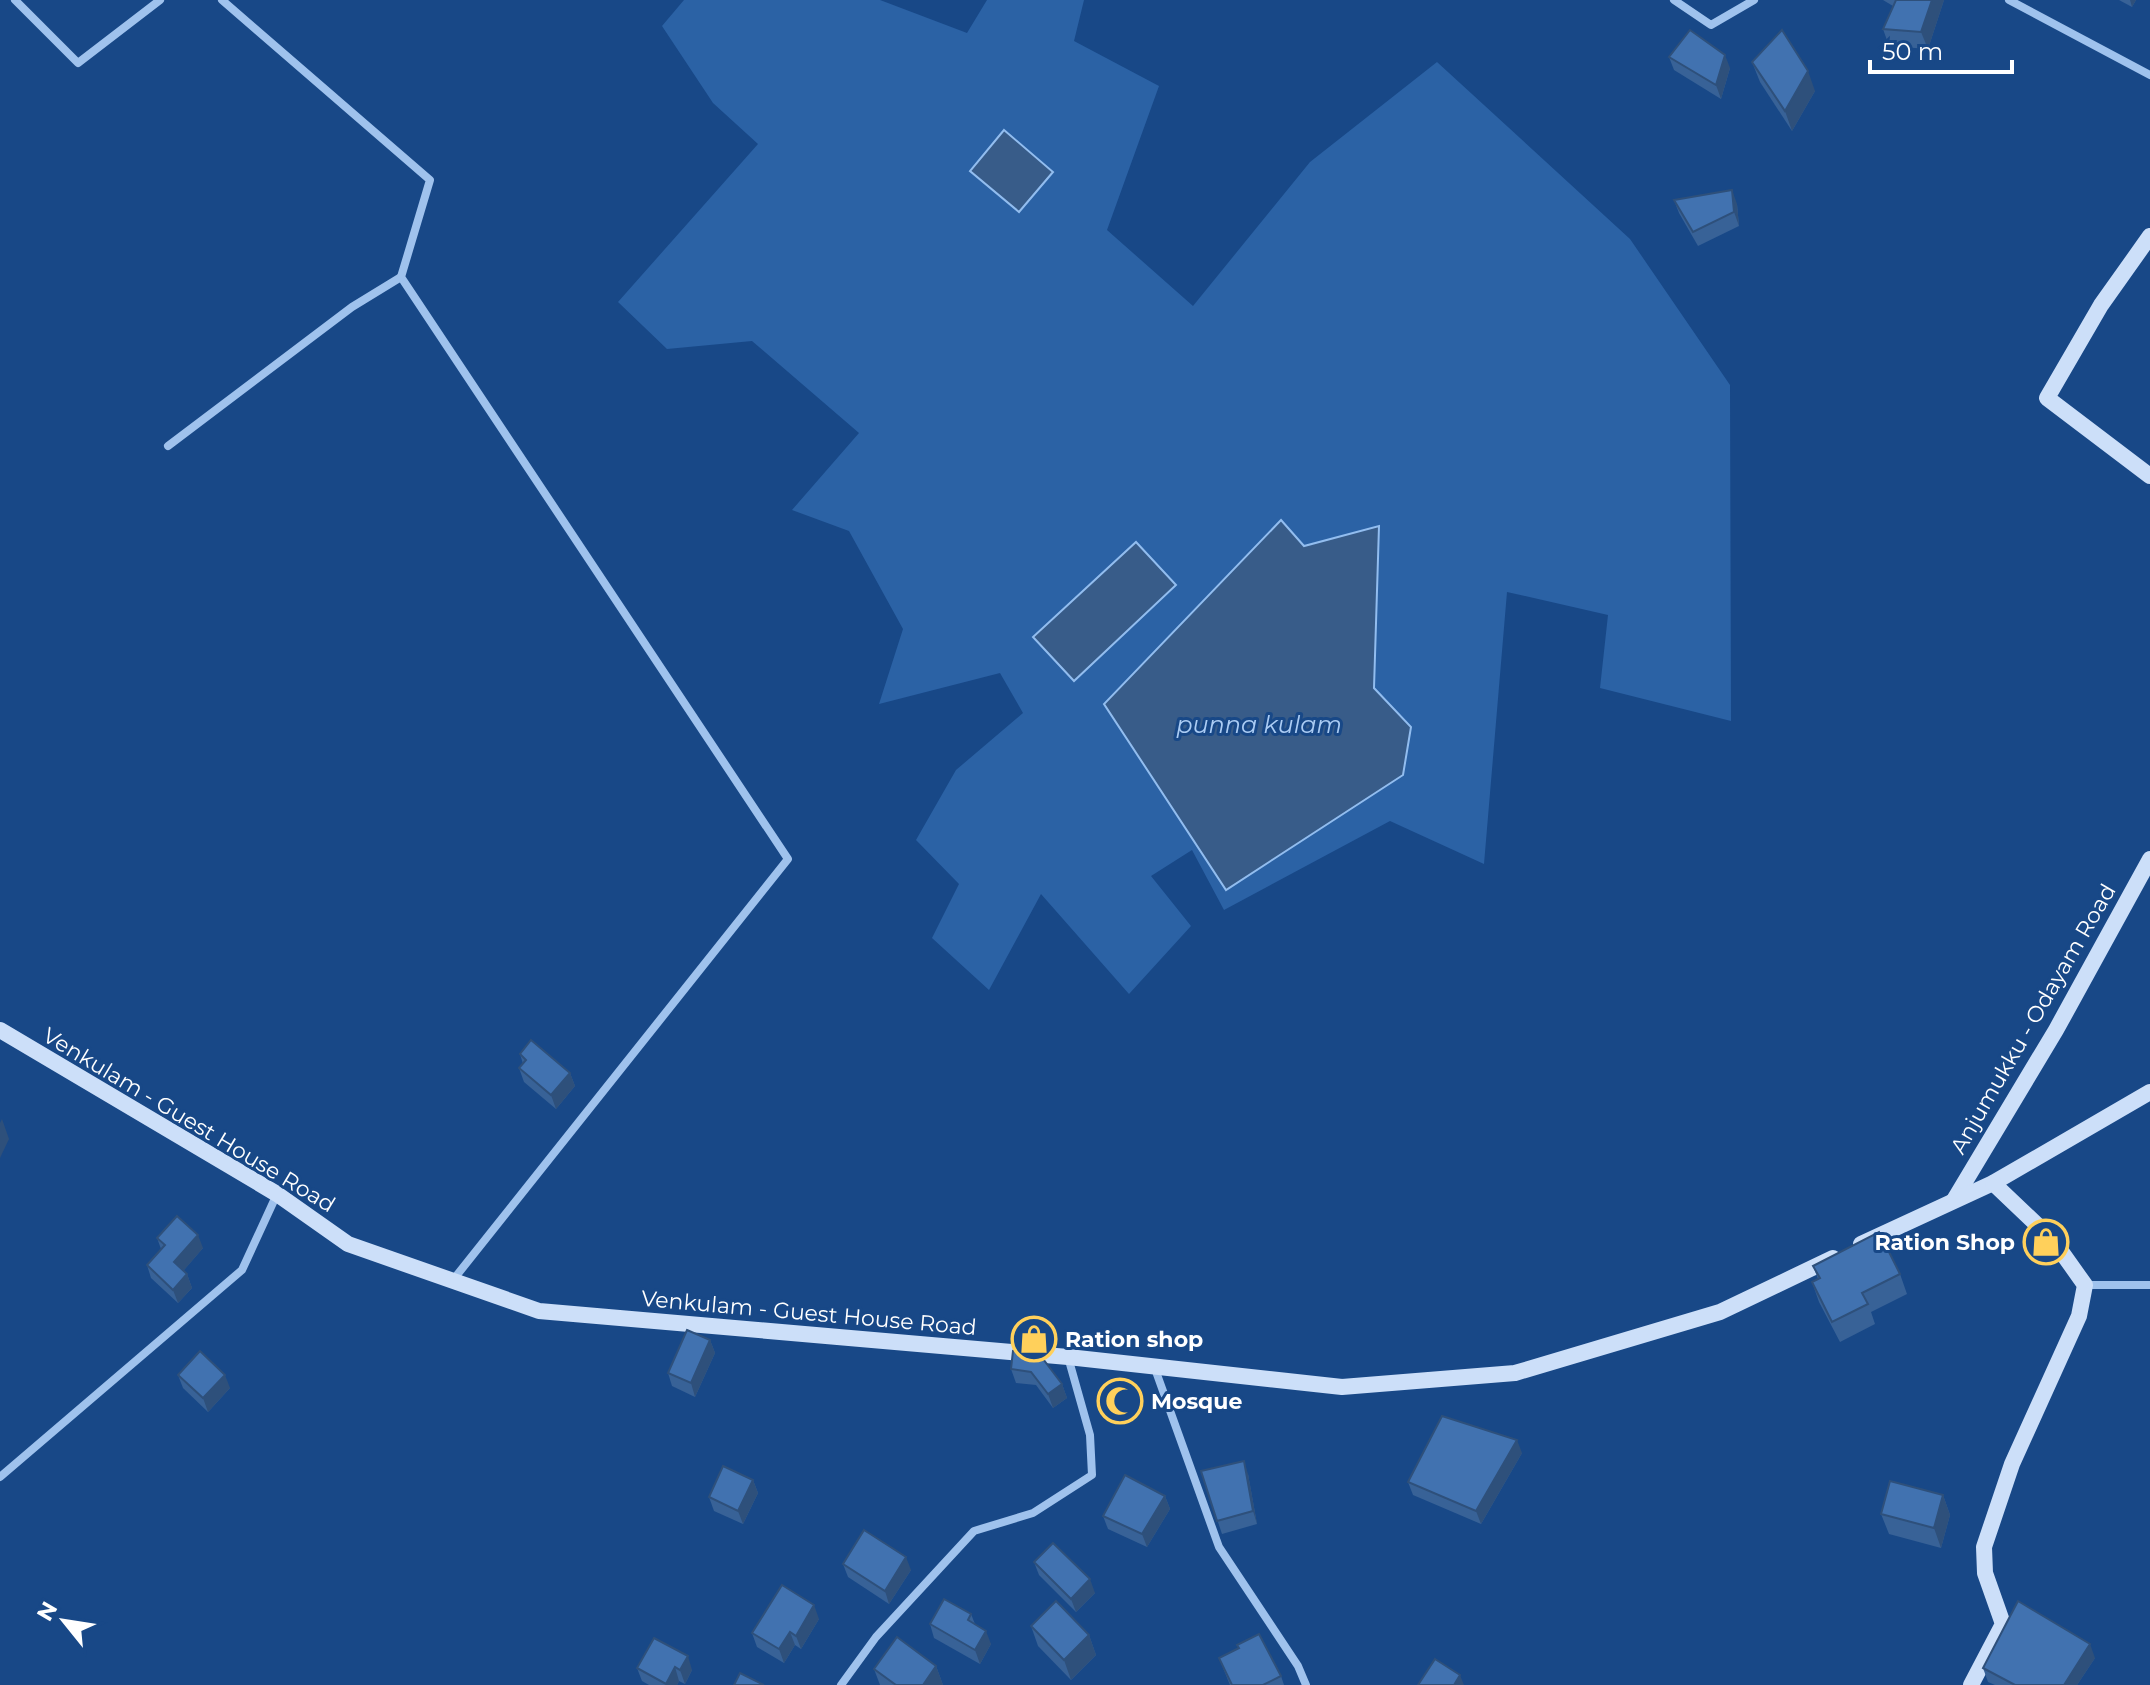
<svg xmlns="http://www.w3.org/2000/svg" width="2150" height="1685" font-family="Montserrat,sans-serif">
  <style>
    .green { fill: #2b62a5 }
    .water { fill: #385c89; stroke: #92bdef; stroke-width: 2 }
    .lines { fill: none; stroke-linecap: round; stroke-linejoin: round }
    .street { stroke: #9fc2ed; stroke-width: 8 }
    .secondary { stroke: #ccdff9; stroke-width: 16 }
    .wall { fill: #386297 }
    .shaded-wall { fill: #2e507b }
    .building { fill: #4172b0; stroke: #2e507b; stroke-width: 2 }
    .labels { text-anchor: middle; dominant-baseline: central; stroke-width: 6; stroke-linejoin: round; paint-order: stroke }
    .street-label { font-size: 22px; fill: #fff; stroke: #184887 }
    .poi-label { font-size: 22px; font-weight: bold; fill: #fff; stroke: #184887; text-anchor: start }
    .water-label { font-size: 24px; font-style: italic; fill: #abccf4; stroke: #184887 }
  </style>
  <rect width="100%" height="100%" fill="#184887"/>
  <!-- green -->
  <path class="green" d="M 684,0 L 880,0 L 967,33 L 987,0 L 1084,0 L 1074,41 L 1159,86 L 1107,230 L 1193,306 L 1310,162 L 1437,62 L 1630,239 L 1730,385 L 1731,721 L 1600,688 L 1608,615 L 1507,592 L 1484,864 L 1390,821 L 1224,910 L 1192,850 L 1151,876 L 1191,926 L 1129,994 L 1041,894 L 989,990 L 932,938 L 959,884 L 916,840 L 956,770 L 1023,713 L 1000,673 L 879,704 L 903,629 L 849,531 L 792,510 L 859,433 L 752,341 L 667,349 L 618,302 L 758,144 L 713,103 L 662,26 Z"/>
  <!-- water -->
  <g class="water">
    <path d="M 1004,130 L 1053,172 L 1019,212 L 970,171 Z"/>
    <path d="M 1281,520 L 1304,546 L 1379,526 L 1374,688 L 1411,727 L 1403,775 L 1226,890 L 1104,704 Z"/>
    <path d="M 1136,542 L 1176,585 L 1074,681 L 1033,637 Z"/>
  </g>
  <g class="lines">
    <!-- street -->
    <g class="street">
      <path d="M 15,0 L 78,63 L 160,0"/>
      <path d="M 222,0 L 430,180 L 401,277 L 788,859 L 453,1280"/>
      <path d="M 1674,0 L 1711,25 L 1754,0"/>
      <path d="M 2009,0 L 2150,75"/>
      <path d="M 168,446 L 352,307 L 401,277"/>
      <path d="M 2085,1285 L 2150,1285"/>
      <path d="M 1154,1366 L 1219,1547 L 1298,1666 L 1306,1685"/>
      <path d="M 0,1477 L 242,1270 L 277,1194"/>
      <path d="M 841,1685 L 876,1637 L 974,1531 L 1033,1513 L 1092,1475 L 1090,1435 L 1068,1357"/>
    </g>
    <!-- secondary -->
    <g class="secondary">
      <path d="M 2150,236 L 2101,305 L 2047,398 L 2150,476"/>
      <path d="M 0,1030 L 277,1194 L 348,1244 L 539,1311 L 1068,1357 L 1342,1387 L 1515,1373 L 1720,1312 L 1833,1258"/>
      <path d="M 1954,1200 L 2056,1030 L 2150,859"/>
      <path d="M 1861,1244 L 1993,1183 L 2150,1092"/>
      <path d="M 1971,1685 L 2003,1624 L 1985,1573 L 1984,1547 L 2012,1464 L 2079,1316 L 2085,1285 L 2053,1240 L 1993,1183"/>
    </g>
  </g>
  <!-- wall -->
  <g class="wall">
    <path d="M 1883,0 L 1944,0 L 1928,49 L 1889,46 L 1883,29 L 1893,6 Z"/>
    <path d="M 2119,0 L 2136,0 L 2132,7 Z"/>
    <path d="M 1669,57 L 1730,68 L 1721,99 L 1674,70 Z"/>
    <path d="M 1752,62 L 1815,91 L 1792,131 L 1760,82 Z"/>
    <path d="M 1674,200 L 1737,204 L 1739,226 L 1698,246 L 1679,213 Z"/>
    <path d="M 520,1054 L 570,1073 L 575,1086 L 556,1109 L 524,1082 L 519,1068 L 523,1064 Z"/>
    <path d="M 157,1238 L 203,1248 L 183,1271 L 187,1274 L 192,1288 L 178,1303 L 151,1278 L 147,1265 L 161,1249 Z"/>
    <path d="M 1813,1266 L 1900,1274 L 1907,1294 L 1871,1312 L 1875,1324 L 1840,1342 L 1819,1302 L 1812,1282 L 1818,1279 Z"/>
    <path d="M 710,1340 L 715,1353 L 695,1397 L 672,1386 L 668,1373 Z"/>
    <path d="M 1013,1351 L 1062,1384 L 1067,1398 L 1053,1408 L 1036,1385 L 1016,1383 L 1011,1369 Z"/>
    <path d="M 178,1375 L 230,1388 L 208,1412 L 183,1388 Z"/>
    <path d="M 1522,1453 L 1481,1524 L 1413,1495 L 1408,1482 Z"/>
    <path d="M 1201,1471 L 1248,1474 L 1257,1524 L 1222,1534 Z"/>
    <path d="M 753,1480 L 758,1493 L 743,1524 L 714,1511 L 709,1497 Z"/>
    <path d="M 1943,1495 L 1950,1515 L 1941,1548 L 1889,1534 L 1881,1514 Z"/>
    <path d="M 1165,1496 L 1170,1509 L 1147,1547 L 1108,1529 L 1103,1516 Z"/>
    <path d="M 1034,1562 L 1095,1593 L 1076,1612 L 1039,1575 Z"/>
    <path d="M 843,1564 L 911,1570 L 889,1604 L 848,1577 Z"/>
    <path d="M 971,1614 L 975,1624 L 991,1644 L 980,1664 L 934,1638 L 930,1624 Z"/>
    <path d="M 819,1619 L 801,1649 L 795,1645 L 784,1663 L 757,1647 L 752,1633 Z"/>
    <path d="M 1031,1626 L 1089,1635 L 1096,1655 L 1071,1680 L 1038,1646 Z"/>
    <path d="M 654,1638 L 692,1670 L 685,1684 L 679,1681 L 677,1685 L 649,1685 L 642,1681 L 637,1668 Z"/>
    <path d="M 1219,1658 L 1281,1676 L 1284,1685 L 1230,1685 Z"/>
    <path d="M 2095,1658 L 2077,1685 L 1995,1685 L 1988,1682 L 1983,1668 Z"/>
    <path d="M 936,1666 L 943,1685 L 880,1685 L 874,1669 Z"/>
  </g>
  <!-- shaded-wall -->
  <g class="shaded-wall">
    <path d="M 1932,0 L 1944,0 L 1928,49 L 1921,32 Z"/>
    <path d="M 2130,0 L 2136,0 L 2132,7 Z"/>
    <path d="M 1725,55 L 1730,68 L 1721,99 L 1716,85 Z"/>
    <path d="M 1808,71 L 1815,91 L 1792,131 L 1785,111 Z"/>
    <path d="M 1732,190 L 1737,204 L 1739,226 L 1734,212 Z"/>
    <path d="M 570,1073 L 575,1086 L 556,1109 L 551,1095 Z"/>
    <path d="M 2,1119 L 9,1139 L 0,1158 L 0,1123 Z"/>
    <path d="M 198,1235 L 203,1248 L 179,1276 L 174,1262 Z"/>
    <path d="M 187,1274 L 192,1288 L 178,1303 L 173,1290 Z"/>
    <path d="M 710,1340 L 715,1353 L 695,1397 L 691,1383 Z"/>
    <path d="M 225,1375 L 230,1388 L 208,1412 L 203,1398 Z"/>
    <path d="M 1062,1384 L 1067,1398 L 1053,1408 L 1048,1394 Z"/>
    <path d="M 1517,1440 L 1522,1453 L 1481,1524 L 1476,1511 Z"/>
    <path d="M 1244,1461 L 1248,1474 L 1257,1524 L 1253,1511 Z"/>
    <path d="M 753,1480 L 758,1493 L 743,1524 L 738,1511 Z"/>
    <path d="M 1943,1495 L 1950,1515 L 1941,1548 L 1934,1528 Z"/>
    <path d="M 1165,1496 L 1170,1509 L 1147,1547 L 1142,1534 Z"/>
    <path d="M 906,1557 L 911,1570 L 889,1604 L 885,1591 Z"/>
    <path d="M 1090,1579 L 1095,1593 L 1076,1612 L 1071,1599 Z"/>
    <path d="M 814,1605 L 819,1619 L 801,1649 L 796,1636 Z"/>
    <path d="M 986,1631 L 991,1644 L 980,1664 L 975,1650 Z"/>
    <path d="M 790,1632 L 795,1645 L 784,1663 L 779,1649 Z"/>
    <path d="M 1089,1635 L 1096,1655 L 1071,1680 L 1064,1660 Z"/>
    <path d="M 2090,1644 L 2095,1658 L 2077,1685 L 2064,1685 Z"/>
    <path d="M 688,1656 L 692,1670 L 685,1684 L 680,1670 Z"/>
    <path d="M 936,1666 L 943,1685 L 923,1685 Z"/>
    <path d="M 675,1667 L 679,1681 L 677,1685 L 666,1685 L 666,1684 Z"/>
    <path d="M 1460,1675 L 1464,1685 L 1454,1685 Z"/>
  </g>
  <!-- building -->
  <g class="building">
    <path d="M 1896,0 L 1932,0 L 1921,32 L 1883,29 Z"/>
    <path d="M 1690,30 L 1725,55 L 1716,85 L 1669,57 Z"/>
    <path d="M 1782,30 L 1808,71 L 1785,111 L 1752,62 Z"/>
    <path d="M 1732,190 L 1734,212 L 1693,232 L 1674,200 Z"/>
    <path d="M 531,1040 L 570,1073 L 551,1095 L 519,1068 L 526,1060 L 520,1054 Z"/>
    <path d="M 177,1216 L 198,1235 L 174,1262 L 187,1274 L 173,1290 L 147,1265 L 165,1245 L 157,1238 Z"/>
    <path d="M 1879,1232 L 1900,1274 L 1862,1293 L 1868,1304 L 1832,1322 L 1812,1282 L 1820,1278 L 1813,1266 Z"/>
    <path d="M 687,1330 L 710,1340 L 691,1383 L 668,1373 Z"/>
    <path d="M 200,1351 L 225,1375 L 203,1398 L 178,1375 Z"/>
    <path d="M 1013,1351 L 1040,1355 L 1062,1384 L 1048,1394 L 1031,1372 L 1011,1369 Z"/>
    <path d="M 1442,1416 L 1517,1440 L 1476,1511 L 1408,1482 Z"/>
    <path d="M 1244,1461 L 1253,1511 L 1217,1521 L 1201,1471 Z"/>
    <path d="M 723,1466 L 753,1480 L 738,1511 L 709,1497 Z"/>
    <path d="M 1125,1475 L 1165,1496 L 1142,1534 L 1103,1516 Z"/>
    <path d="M 1890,1481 L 1943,1495 L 1934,1528 L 1881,1514 Z"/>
    <path d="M 864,1530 L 906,1557 L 885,1591 L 843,1564 Z"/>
    <path d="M 1053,1543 L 1090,1579 L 1071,1599 L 1034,1562 Z"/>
    <path d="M 782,1585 L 814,1605 L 796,1636 L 790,1632 L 779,1649 L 752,1633 Z"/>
    <path d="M 944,1599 L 971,1614 L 968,1620 L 986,1631 L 975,1650 L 930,1624 Z"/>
    <path d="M 1056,1601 L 1089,1635 L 1064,1660 L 1031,1626 Z"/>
    <path d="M 2018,1601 L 2090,1644 L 2064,1685 L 2015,1685 L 1983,1668 Z"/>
    <path d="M 1259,1634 L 1281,1676 L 1263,1685 L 1232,1685 L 1219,1658 L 1239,1648 L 1237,1645 Z"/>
    <path d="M 897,1637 L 936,1666 L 923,1685 L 896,1685 L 874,1669 Z"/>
    <path d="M 654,1638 L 688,1656 L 680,1670 L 675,1667 L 666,1684 L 637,1668 Z"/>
    <path d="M 1435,1659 L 1460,1675 L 1454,1685 L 1418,1685 Z"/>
    <path d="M 740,1673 L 764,1685 L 734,1685 Z"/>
  </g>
  <!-- icons -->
  <defs>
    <g id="shop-ring" transform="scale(2.3)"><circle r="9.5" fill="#184887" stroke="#ffd05b" stroke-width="1.5"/><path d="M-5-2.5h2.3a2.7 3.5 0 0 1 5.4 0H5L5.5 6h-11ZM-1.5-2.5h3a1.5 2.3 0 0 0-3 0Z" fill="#ffd05b"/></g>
    <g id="mosque-ring" transform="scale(2.3)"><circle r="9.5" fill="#184887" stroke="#ffd05b" stroke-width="1.5"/><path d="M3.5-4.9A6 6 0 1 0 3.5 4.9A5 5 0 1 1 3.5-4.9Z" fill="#ffd05b"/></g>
  </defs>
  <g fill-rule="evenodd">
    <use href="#shop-ring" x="2046" y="1242"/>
    <use href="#shop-ring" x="1034" y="1339"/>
    <use href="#mosque-ring" x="1120" y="1401"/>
  </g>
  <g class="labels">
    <!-- street labels -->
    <g class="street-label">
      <text transform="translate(2033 1019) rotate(-60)">Anjumukku - Odayam Road</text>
      <text transform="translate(189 1120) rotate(31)">Venkulam - Guest House Road</text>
      <text transform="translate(809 1313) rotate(5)">Venkulam - Guest House Road</text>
    </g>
    <!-- poi labels -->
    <g class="poi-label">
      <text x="2015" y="1242" text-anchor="end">Ration Shop</text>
      <text x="1065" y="1339">Ration shop</text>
      <text x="1151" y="1401">Mosque</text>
    </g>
    <!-- water labels -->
    <g class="water-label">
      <text x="1259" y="724">punna kulam</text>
    </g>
  </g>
  <!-- north arrow -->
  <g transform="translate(64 1621) rotate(300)" stroke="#184887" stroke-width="6" paint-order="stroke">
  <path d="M0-6L14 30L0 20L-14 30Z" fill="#ffffff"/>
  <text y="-12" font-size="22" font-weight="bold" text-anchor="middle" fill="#ffffff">N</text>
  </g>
  <!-- scale -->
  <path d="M1870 60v12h142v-12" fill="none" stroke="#ffffff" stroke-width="4"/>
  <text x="1882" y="60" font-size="24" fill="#ffffff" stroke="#184887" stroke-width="6" paint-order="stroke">50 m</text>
</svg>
